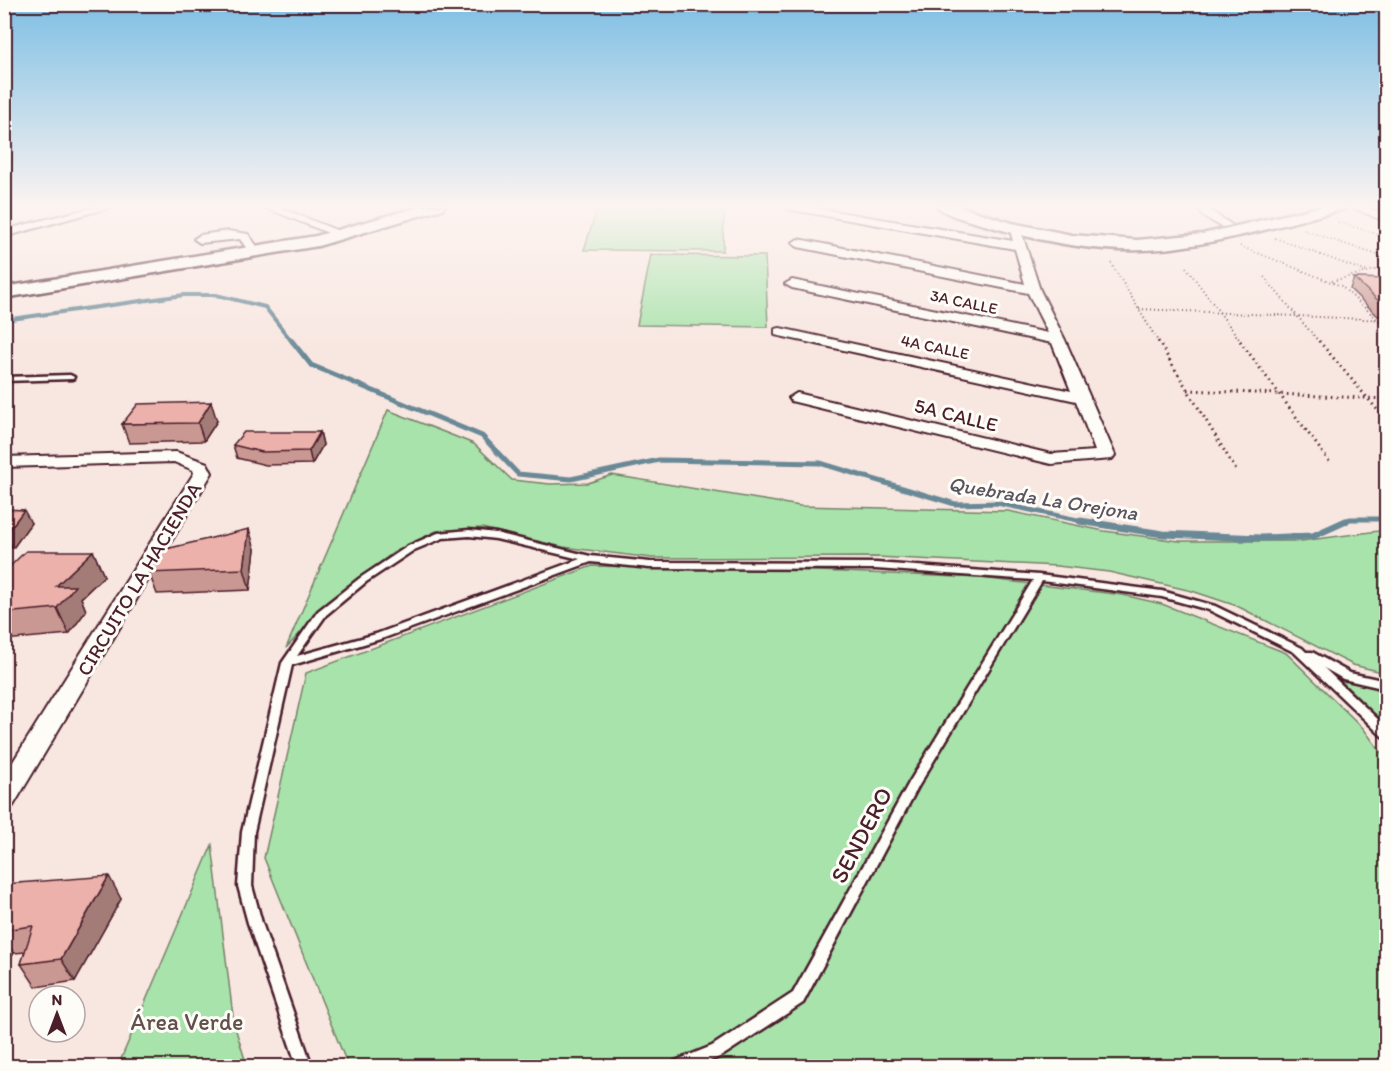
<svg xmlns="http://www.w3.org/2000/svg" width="1391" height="1071" font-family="Itim,sans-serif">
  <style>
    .green { fill: #a7e3aa; stroke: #78816a; stroke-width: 1.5 }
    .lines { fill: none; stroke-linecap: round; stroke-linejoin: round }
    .stream-far2 { stroke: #6b8996; stroke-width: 4 }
    .stream-far1 { stroke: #6b8996; stroke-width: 5 }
    .stream { stroke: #6b8996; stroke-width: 7 }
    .lane-casing { stroke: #4a1f2b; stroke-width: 5 }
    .street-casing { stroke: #4a1f2b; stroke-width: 4 }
    .secondary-casing { stroke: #4a1f2b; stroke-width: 5 }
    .path-far1 { stroke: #4a1f2b; stroke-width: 2; stroke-dasharray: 1 3; stroke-linecap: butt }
    .path { stroke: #4a1f2b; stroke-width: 3; stroke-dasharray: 1.5 4; stroke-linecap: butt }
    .lane { fill: #fdfcf7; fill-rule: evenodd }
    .street { fill: #fdfcf7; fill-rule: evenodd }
    .secondary { fill: #fdfcf7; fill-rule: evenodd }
    .wall { fill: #ca9892; stroke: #4a1f2b; stroke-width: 1.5 }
    .shaded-wall { fill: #a47c77; stroke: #4a1f2b; stroke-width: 1.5 }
    .building { fill: #ebb1aa; stroke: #4a1f2b; stroke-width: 1.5 }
    .labels { text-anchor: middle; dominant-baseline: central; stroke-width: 6; stroke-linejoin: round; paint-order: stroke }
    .far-street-label { font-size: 16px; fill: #4a1f2b; stroke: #fdfcf7 }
    .street-label { font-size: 20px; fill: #4a1f2b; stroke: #fdfcf7 }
    .water-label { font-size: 21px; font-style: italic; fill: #5a5460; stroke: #fdfcf7 }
    .near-street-label { font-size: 24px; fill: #4a1f2b; stroke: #fdfcf7 }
    .near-park-label { font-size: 24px; fill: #61504b; stroke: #fdfcf7 }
  </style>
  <rect width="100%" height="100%" fill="#f8e6e0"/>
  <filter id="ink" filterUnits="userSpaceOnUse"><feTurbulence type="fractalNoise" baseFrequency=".0167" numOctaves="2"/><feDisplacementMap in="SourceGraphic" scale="12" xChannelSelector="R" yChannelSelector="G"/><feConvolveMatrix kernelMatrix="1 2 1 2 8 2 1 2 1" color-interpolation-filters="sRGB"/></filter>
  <g filter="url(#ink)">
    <!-- green -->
    <g class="green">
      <path d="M 598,206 L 724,206 L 723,251 L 584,250 Z"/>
      <path d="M 651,255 L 765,256 L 768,327 L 637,325 Z"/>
      <path d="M 388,410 L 474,444 L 512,480 L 550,484 L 588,483 L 612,475 L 800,506 L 1008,511 L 1104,531 L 1179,541 L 1301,541 L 1386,530 L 1386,673 L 1353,665 L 1237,606 L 1192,591 L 1109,572 L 1057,566 L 877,557 L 652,558 L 563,547 L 482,528 L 436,531 L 393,553 L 335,596 L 286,648 Z"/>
      <path d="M 592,566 L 820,571 L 981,578 L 1123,595 L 1162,604 L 1286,653 L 1363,728 L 1386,759 L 1386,1066 L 348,1066 L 264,858 L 306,673 Z"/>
      <path d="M 1339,679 L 1386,685 L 1386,725 Z"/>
      <path d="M 212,845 L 234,1024 L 247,1066 L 118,1066 Z"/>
    </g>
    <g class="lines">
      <!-- stream-far2 -->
      <path class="stream-far2" d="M 4,320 L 184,295 L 216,295 L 265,307 L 293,343"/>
      <!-- stream-far1 -->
      <g class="stream-far1">
        <path d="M 292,341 L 311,365 L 482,436 L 518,474 L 571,479 L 659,460 L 820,463 L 955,504 L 997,503 L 1087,522"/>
        <path d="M 1343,522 L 1350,519 L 1386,519"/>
      </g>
      <!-- stream -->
      <path class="stream" d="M 1080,521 L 1163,534 L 1261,538 L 1313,536 L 1346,521"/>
      <!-- lane casing -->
      <g class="lane-casing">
        <g id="lane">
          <path d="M 4,206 L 26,206 L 4,209 Z"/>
          <path d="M 70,375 L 74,377 L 73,379 L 4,381 L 4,377 Z"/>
          <path d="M 469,530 L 496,533 L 590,556 L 650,562 L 876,563 L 1039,575 L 1162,591 L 1215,606 L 1302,648 L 1306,652 L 1312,652 L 1350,673 L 1386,681 L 1386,689 L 1343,679 L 1324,668 L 1386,727 L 1386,737 L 1382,736 L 1294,652 L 1209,610 L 1162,597 L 1042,581 L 918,787 L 803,1003 L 722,1056 L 697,1066 L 673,1066 L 675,1061 L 712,1046 L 793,993 L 910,781 L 1033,580 L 876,569 L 650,568 L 591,562 L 384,638 L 292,665 L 254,832 L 252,886 L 262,923 L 312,1066 L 297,1066 L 248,923 L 238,886 L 242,832 L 282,663 L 318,611 L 360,578 L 408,546 L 438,533 ZM 469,536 L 496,539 L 580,559 L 376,634 L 297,656 L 326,615 L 366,582 L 414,550 L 443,538 Z"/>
        </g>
      </g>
      <!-- street casing -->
      <g class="street-casing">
        <g id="street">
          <path d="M 98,206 L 115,206 L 4,237 L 4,230 Z"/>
          <path d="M 261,206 L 276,206 L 341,232 L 331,234 Z"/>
          <path d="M 787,206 L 803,206 L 1013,241 L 1010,230 L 1020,228 L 1040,290 L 1065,340 L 1115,455 L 1112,459 L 1051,464 L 791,401 L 789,398 L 797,393 L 1051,454 L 1095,451 L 1076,401 L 775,335 L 775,329 L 780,328 L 1071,391 L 1052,343 L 792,288 L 785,284 L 792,280 L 1048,333 L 1028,293 L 798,247 L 792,243 L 798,239 L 1025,284 L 1015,249 L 792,210 L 788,209 Z"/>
          <path d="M 1198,206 L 1208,206 L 1212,212 L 1232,225 L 1222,227 L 1203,216 Z"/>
          <path d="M 1349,206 L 1364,206 L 1386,215 L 1386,222 Z"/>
          <path d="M 228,231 L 248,234 L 259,249 L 249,252 L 240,239 L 200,243 L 194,239 L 200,235 Z"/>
          <path d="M 176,452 L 207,463 L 212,473 L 13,806 L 4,809 L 4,776 L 194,473 L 193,470 L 174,462 L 4,467 L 4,457 Z"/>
        </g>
      </g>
      <!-- secondary casing -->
      <g class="secondary-casing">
        <g id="secondary">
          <path d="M 422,206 L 445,206 L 442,209 L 318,246 L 4,298 L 4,287 L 316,236 Z"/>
          <path d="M 937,206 L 958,206 L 1012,223 L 1072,235 L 1137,240 L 1202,234 L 1323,206 L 1348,206 L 1345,209 C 1288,223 1231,241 1172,248 C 1112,255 1049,244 992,227 C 979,223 945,216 937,206 Z"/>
        </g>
      </g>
      <!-- path-far1 -->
      <g class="path-far1">
        <path d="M 1338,222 L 1386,237"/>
        <path d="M 1304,230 L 1386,258"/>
        <path d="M 1275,238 L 1367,272"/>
        <path d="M 1240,246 L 1341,286 L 1386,327"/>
        <path d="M 1111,263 L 1159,343"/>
        <path d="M 1186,267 L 1242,343"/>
        <path d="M 1264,277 L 1320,343"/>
        <path d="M 1332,281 L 1386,267"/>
        <path d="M 1139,309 L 1386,320"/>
      </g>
      <!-- path -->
      <g class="path">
        <path d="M 1158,341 L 1236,470"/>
        <path d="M 1240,341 L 1331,464"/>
        <path d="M 1319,341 L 1386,420"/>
        <path d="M 1188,390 L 1386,399"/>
      </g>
      <!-- lane -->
      <use href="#lane" class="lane"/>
      <!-- street -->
      <use href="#street" class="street"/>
      <!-- secondary -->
      <use href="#secondary" class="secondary"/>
    </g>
    <!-- wall -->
    <g class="wall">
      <path d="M 1354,278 L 1386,279 L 1386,316 L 1378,316 L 1350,289 Z"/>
      <path d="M 217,421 L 204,441 L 129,443 L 122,424 Z"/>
      <path d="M 320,432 L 323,445 L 312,464 L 266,465 L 237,458 L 233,445 Z"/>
      <path d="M 4,509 L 31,523 L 13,548 L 4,548 Z"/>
      <path d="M 255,549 L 250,590 L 157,594 L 149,573 Z"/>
      <path d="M 93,551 L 104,576 L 81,598 L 86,611 L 69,634 L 4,640 L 4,572 Z"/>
      <path d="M 4,884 L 121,899 L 75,981 L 36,987 L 21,964 L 25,952 L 14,953 L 4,968 Z"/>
    </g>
    <!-- shaded-wall -->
    <g class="shaded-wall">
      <path d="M 211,402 L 217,421 L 204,441 L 198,423 Z"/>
      <path d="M 320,432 L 323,445 L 312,464 L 309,451 Z"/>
      <path d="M 24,510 L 31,523 L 13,548 L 6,534 Z"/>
      <path d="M 249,529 L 255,549 L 250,590 L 244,569 Z"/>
      <path d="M 93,551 L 104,576 L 81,598 L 86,611 L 69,634 L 57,608 L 56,586 Z"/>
      <path d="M 109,876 L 121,899 L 75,981 L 61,959 Z"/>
      <path d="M 4,938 L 14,953 L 4,968 Z"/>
    </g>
    <!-- building -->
    <g class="building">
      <path d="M 1354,278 L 1386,279 L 1386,305 L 1383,305 Z"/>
      <path d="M 211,402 L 198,423 L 122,424 L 138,404 Z"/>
      <path d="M 244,432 L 320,432 L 309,451 L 262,452 L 233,445 Z"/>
      <path d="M 4,509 L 24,510 L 6,534 L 4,534 Z"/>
      <path d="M 249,529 L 244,569 L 149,573 L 162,550 Z"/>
      <path d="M 26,551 L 93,551 L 56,586 L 75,586 L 57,608 L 4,613 L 4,572 Z"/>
      <path d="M 109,876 L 61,959 L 21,964 L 33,926 L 4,930 L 4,884 Z"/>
    </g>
  </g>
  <!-- sky -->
  <linearGradient id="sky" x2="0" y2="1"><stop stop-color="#7fbfe4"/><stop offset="0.58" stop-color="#fcf4f1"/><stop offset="1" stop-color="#fcf4f1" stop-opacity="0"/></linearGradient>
  <rect width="1391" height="356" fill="url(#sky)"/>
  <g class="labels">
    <!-- far-street labels -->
    <g class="far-street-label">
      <text transform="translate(964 302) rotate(12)">3A CALLE</text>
      <text transform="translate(935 347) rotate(12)">4A CALLE</text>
    </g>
    <!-- street labels -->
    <g class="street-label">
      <text transform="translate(956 415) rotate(14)">5A CALLE</text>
      <text transform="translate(139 579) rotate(-59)">CIRCUITO LA HACIENDA</text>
    </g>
    <!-- water labels -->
    <g class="water-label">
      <text transform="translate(1043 498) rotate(9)">Quebrada La Orejona</text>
    </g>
    <!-- near-street labels -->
    <g class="near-street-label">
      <text transform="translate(861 835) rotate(-62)">SENDERO</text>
    </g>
    <!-- near-park labels -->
    <g class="near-park-label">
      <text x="187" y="1021">Área Verde</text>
    </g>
  </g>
  <!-- margin -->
  <rect width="1391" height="1071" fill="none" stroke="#fdfcf7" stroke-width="24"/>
  <rect x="12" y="12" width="1367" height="1047" fill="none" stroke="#4a1f2b" stroke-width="2" filter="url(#ink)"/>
  <!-- north arrow -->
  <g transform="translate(57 1014)"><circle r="28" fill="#fdfcf7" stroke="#b5a4a5" stroke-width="1.5"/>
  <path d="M0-4.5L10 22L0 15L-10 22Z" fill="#4a1f2b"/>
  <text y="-9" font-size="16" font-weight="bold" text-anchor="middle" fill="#4a1f2b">N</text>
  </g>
</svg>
